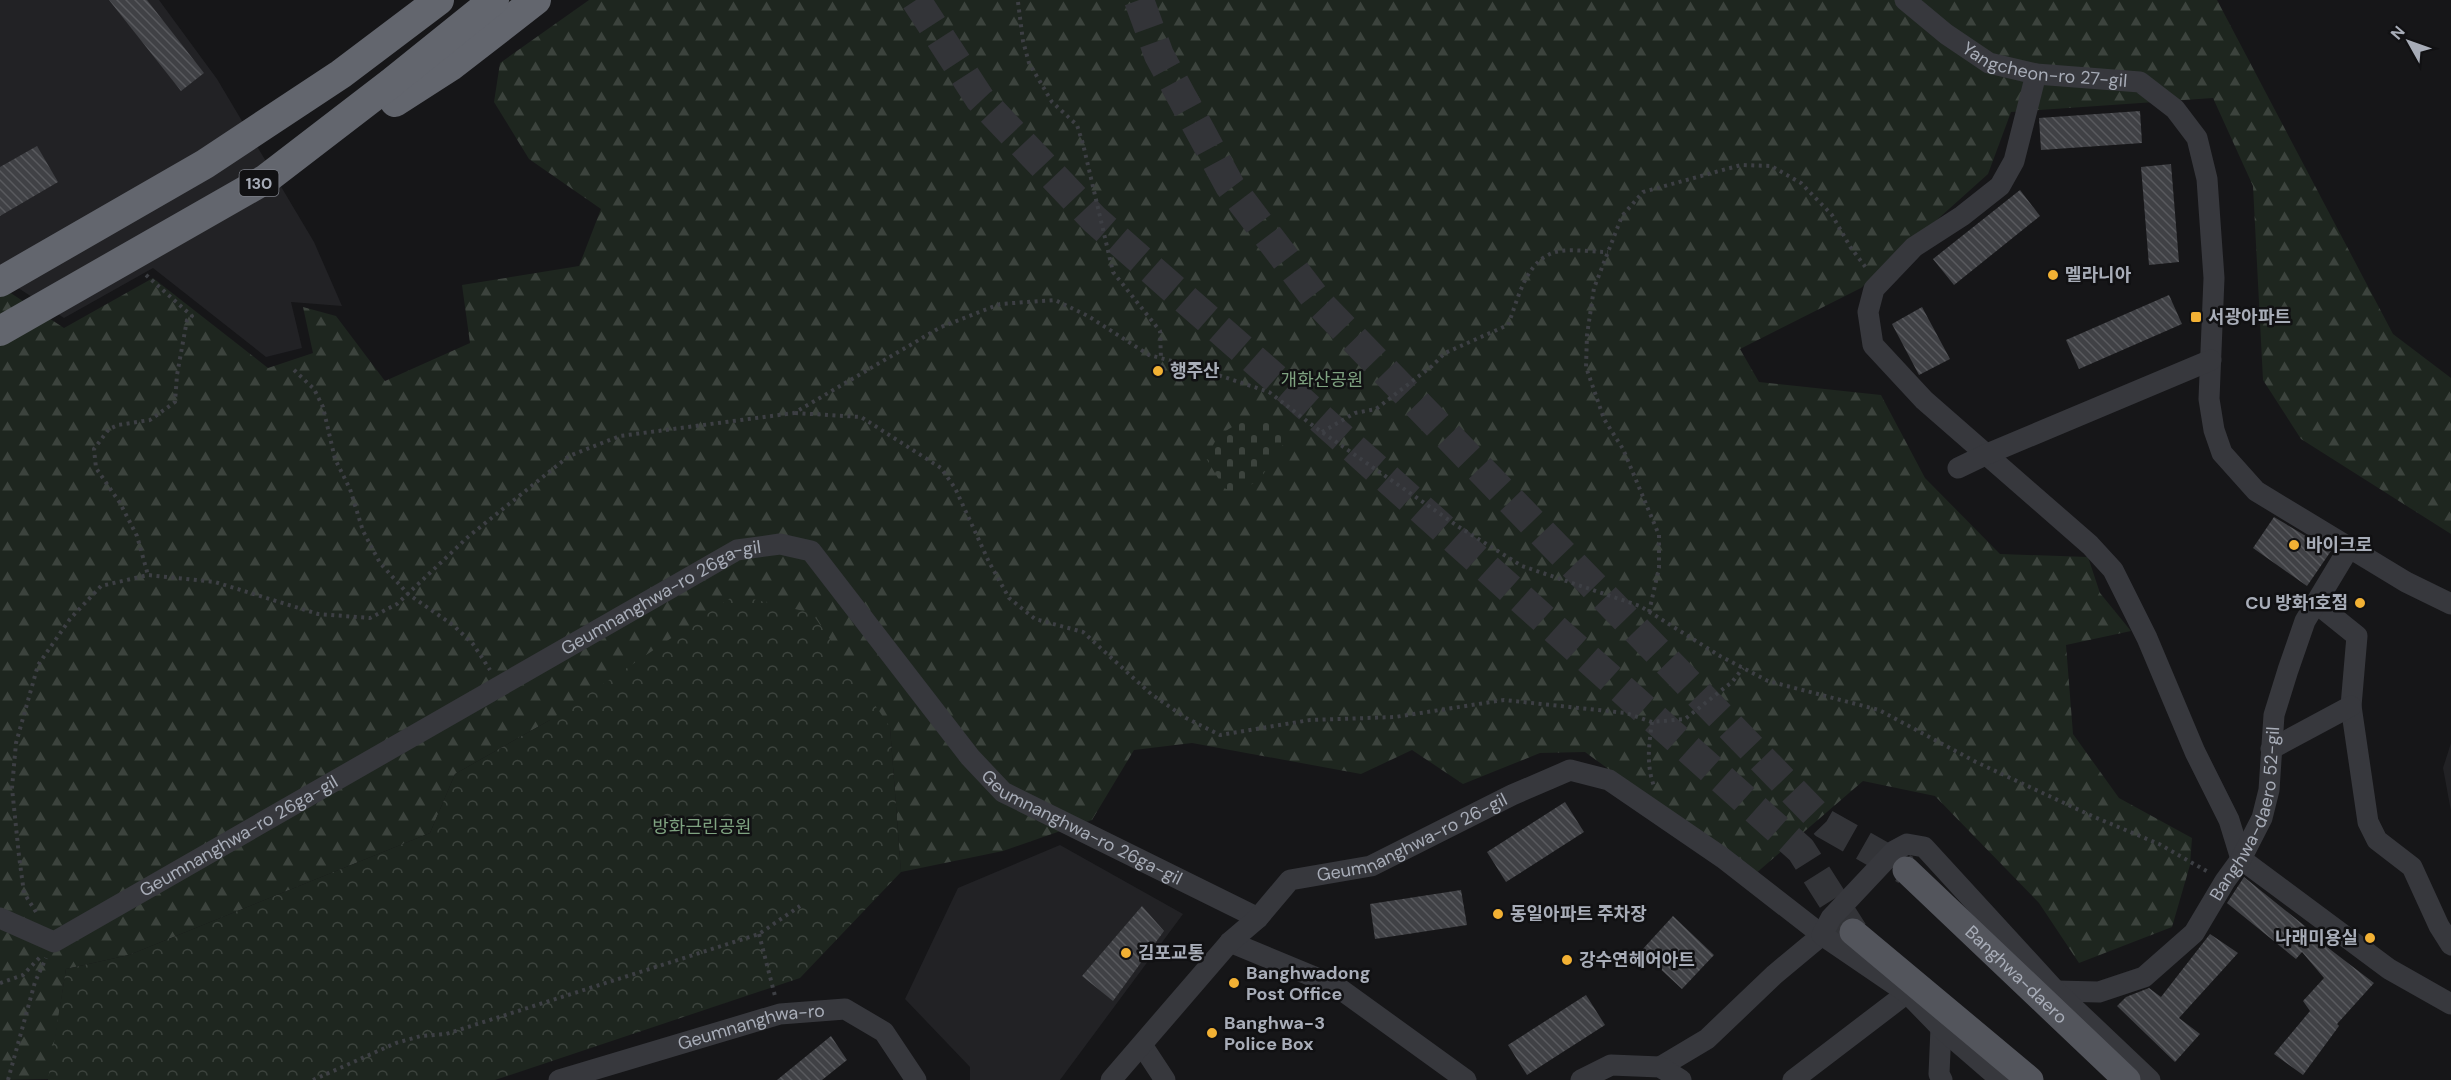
<svg xmlns="http://www.w3.org/2000/svg" width="2451" height="1080" font-family="'DM Sans','Noto Sans KR',sans-serif">
  <style>
    .built { fill: #222225 }
    .forest { fill: url(#forest-firs) }
    .cemetery { fill: url(#cemetery-stones) }
    .park { fill: url(#park-crowns) }
    .building { fill: url(#building-back-hatch) }
    .lines { fill: none; stroke-linecap: round; stroke-linejoin: round }
    .highway-tunnel { stroke: #333438; stroke-width: 30; stroke-dasharray: 30 15; stroke-linecap: butt }
    .path { stroke: #3d3f44; stroke-width: 4; stroke-dasharray: 3 4.5; stroke-linecap: butt }
    .minor { stroke: #37383d; stroke-width: 21 }
    .major { stroke: #53555c; stroke-width: 27 }
    .highway { stroke: #63666e; stroke-width: 30 }
    .poi-dot { fill: #f2b134; stroke: #111113; stroke-width: 2 }
    .labels { text-anchor: middle; dominant-baseline: central; stroke-width: 5; stroke-linejoin: round; paint-order: stroke }
    .shield { fill: #111113; stroke: #7b7e86; stroke-width: 1.5 }
    .shield-label { font-size: 16px; font-weight: bold; fill: #a8adb8 }
    .street-label { font-size: 18px; fill: #a8adb8; stroke: #111113 }
    .poi-label { font-size: 18px; font-weight: bold; fill: #a8adb8; stroke: #111113; text-anchor: start }
    .park-label { font-size: 18px; fill: #7fa381; stroke: #111113 }
  </style>
  <defs>
    <pattern id="forest-firs" width="22" height="20" patternUnits="userSpaceOnUse" patternTransform="scale(1.5)"><rect width="22" height="20" fill="#1e261f"/><path d="M5 1l3.5 6h-7zM16 11l3.5 6h-7z" fill="#3c433d"/></pattern>
    <pattern id="cemetery-stones" width="16" height="16" patternUnits="userSpaceOnUse" patternTransform="scale(1.5)"><rect width="16" height="16" fill="#1e261f"/><path d="M2 7V4a2 2 0 0 1 4 0v3zM10 15v-3a2 2 0 0 1 4 0v3z" fill="#3c433d"/></pattern>
    <pattern id="park-crowns" width="20" height="18" patternUnits="userSpaceOnUse" patternTransform="scale(1.5)"><rect width="20" height="18" fill="#1e261f"/><path d="M2 6a3 3 0 1 1 6 0M12 15a3 3 0 1 1 6 0" fill="none" stroke="#3c433d"/></pattern>
    <pattern id="building-back-hatch" width="6" height="6" patternUnits="userSpaceOnUse" patternTransform="scale(1.5)"><rect width="6" height="6" fill="#404145"/><path d="M-1 5l2 2M0 0l6 6M5-1l2 2" fill="none" stroke="#595a5e"/></pattern>
  </defs>
  <rect width="100%" height="100%" fill="#161618"/>
  <!-- built -->
  <g class="built">
    <path d="M 0,0 L 159,0 L 217,79 L 314,242 L 342,306 L 291,302 L 302,348 L 266,357 L 153,268 L 64,318 L 0,276 Z"/>
    <path d="M 2451,743 L 2451,811 L 2443,768 Z"/>
    <path d="M 1060,845 L 1183,914 L 1060,1080 L 970,1080 L 970,1067 L 905,999 L 958,888 Z"/>
  </g>
  <!-- forest -->
  <path class="forest" d="M 589,0 L 2217,0 L 2393,334 L 2451,378 L 2451,534 L 2301,439 L 2263,380 L 2253,186 L 2213,98 L 2011,112 L 1988,174 L 1861,288 L 1740,349 L 1759,382 L 1881,395 L 1925,478 L 2000,554 L 2088,557 L 2100,593 L 2131,631 L 2066,645 L 2073,734 L 2119,798 L 2192,838 L 2190,865 L 2172,927 L 2079,963 L 2039,903 L 1935,796 L 1863,781 L 1754,875 L 1585,752 L 1540,753 L 1463,784 L 1412,750 L 1361,774 L 1192,743 L 1134,750 L 1092,820 L 1003,851 L 901,872 L 890,727 L 550,720 L 455,774 L 430,833 L 129,955 L 66,969 L 49,1079 L 0,1080 L 0,286 L 64,328 L 153,278 L 268,368 L 313,353 L 303,307 L 336,316 L 385,381 L 470,343 L 462,285 L 579,266 L 601,209 L 529,159 L 494,102 L 500,63 Z"/>
  <!-- cemetery -->
  <path class="cemetery" d="M 1243,420 L 1276,421 L 1284,428 L 1284,443 L 1260,479 L 1237,493 L 1224,488 L 1206,458 L 1218,436 Z"/>
  <!-- park -->
  <path class="park" d="M 735,595 L 812,613 L 890,727 L 901,872 L 800,978 L 495,1080 L 48,1080 L 66,969 L 129,955 L 430,833 L 455,774 L 550,720 Z"/>
  <!-- building -->
  <g class="building">
    <path d="M 109,0 L 147,0 L 204,73 L 181,91 Z"/>
    <path d="M 2140,111 L 2142,143 L 2041,150 L 2039,118 Z"/>
    <path d="M 37,146 L 58,182 L 0,216 L 0,167 Z"/>
    <path d="M 2171,164 L 2179,262 L 2149,265 L 2141,167 Z"/>
    <path d="M 2020,190 L 2040,216 L 1954,285 L 1933,259 Z"/>
    <path d="M 2169,295 L 2182,324 L 2079,369 L 2066,340 Z"/>
    <path d="M 1922,307 L 1950,359 L 1919,375 L 1892,324 Z"/>
    <path d="M 2274,517 L 2331,551 L 2307,586 L 2253,548 Z"/>
    <path d="M 1565,802 L 1584,832 L 1506,882 L 1487,852 Z"/>
    <path d="M 2244,877 L 2316,935 L 2314,937 L 2374,983 L 2337,1024 L 2339,1026 L 2303,1075 L 2274,1054 L 2310,1011 L 2303,1001 L 2324,978 L 2302,952 L 2296,959 L 2227,903 Z"/>
    <path d="M 1461,890 L 1467,925 L 1375,939 L 1370,904 Z"/>
    <path d="M 1142,906 L 1164,931 L 1113,1001 L 1082,976 Z"/>
    <path d="M 1673,916 L 1714,955 L 1682,989 L 1641,951 Z"/>
    <path d="M 2210,934 L 2238,953 L 2179,1018 L 2200,1034 L 2175,1062 L 2117,1006 L 2126,997 L 2149,988 L 2161,997 Z"/>
    <path d="M 1586,995 L 1605,1025 L 1527,1075 L 1508,1045 Z"/>
    <path d="M 831,1036 L 847,1060 L 822,1080 L 777,1080 Z"/>
  </g>
  <g class="lines">
    <!-- highway-tunnel -->
    <g class="highway-tunnel">
      <path d="M 916,0 L 980,99 L 1094,219 L 1292,393 L 1801,850 L 1853,932"/>
      <path d="M 1139,0 L 1159,55 L 1230,186 L 1319,303 L 1825,824 L 1906,870"/>
    </g>
    <!-- path -->
    <g class="path">
      <path d="M 1018,2 L 1023,41 L 1029,63 L 1052,102 L 1077,125 L 1083,144 L 1113,272 L 1160,331 L 1161,359"/>
      <path d="M 146,275 L 192,316 L 187,320 L 177,375 L 175,402 L 150,420 L 118,425 L 109,429 L 94,449 L 96,468 L 120,503 L 137,536 L 148,575"/>
      <path d="M 294,370 L 314,389 L 323,407 L 335,459 L 350,489 L 363,531 L 380,563 L 408,594 L 453,625 L 473,644 L 490,670"/>
      <path d="M 795,413 L 861,417 L 941,468 L 955,488 L 989,562 L 1009,598 L 1035,619 L 1083,632 L 1151,694 L 1186,718 L 1220,735 L 1310,720 L 1395,717 L 1504,700 L 1626,713 L 1652,722 L 1685,719 L 1732,682 L 1743,668"/>
      <path d="M 1322,432 L 1355,413 L 1376,409 L 1432,366 L 1445,353 L 1508,325 C 1519,297 1526,257 1560,251 C 1575,249 1593,252 1608,252"/>
      <path d="M 1649,612 L 1659,568 L 1659,535 L 1623,449 L 1604,419 L 1586,367 L 1587,335 L 1594,288 L 1622,216 L 1643,192 L 1741,165 L 1771,166 L 1801,183 L 1832,215 L 1851,248 L 1867,269"/>
      <path d="M 1652,722 C 1649,744 1646,765 1654,786"/>
      <path d="M 36,912 L 24,893 L 19,856 L 12,788 L 16,743 L 38,665 L 70,619 L 101,586 L 148,575 L 215,582 L 318,614 L 370,618 L 397,604 L 469,536 L 569,456 L 620,436 L 794,413 L 941,327 L 1000,304 L 1055,300 L 1088,316 L 1149,355 L 1194,367 L 1269,392 L 1316,428 L 1459,527 L 1522,566 L 1640,606 L 1720,656 L 1768,681 L 1879,710 L 1976,762 L 2092,816 L 2159,844 L 2210,873"/>
      <path d="M 759,934 L 775,996"/>
      <path d="M 0,983 L 23,975 L 41,956"/>
      <path d="M 8,1080 L 35,982 L 46,958"/>
      <path d="M 313,1080 L 396,1043 L 421,1036 L 446,1034 L 759,934 L 800,906"/>
    </g>
    <!-- minor -->
    <g class="minor">
      <path id="s1" d="M 1905,0 L 1946,34 L 1989,63 L 2036,74 L 2140,82 L 2175,109 L 2197,138 L 2207,179 L 2214,278 L 2209,399 L 2214,430 L 2222,453 L 2256,491 L 2406,582 L 2451,604"/>
      <path d="M 2036,74 L 2014,161 L 2000,186 L 1962,216 L 1914,247 L 1874,289 L 1868,312 L 1873,345 L 1924,400 L 2090,545 L 2113,570 L 2147,638 L 2195,752 L 2229,820 L 2241,859 L 2389,969 L 2451,1004"/>
      <path d="M 1958,468 L 1985,455 L 2211,360"/>
      <path d="M 2316,603 L 2357,636 L 2351,706 L 2368,822 L 2377,840 L 2412,867 L 2439,926 L 2451,945"/>
      <path d="M 2271,749 L 2351,706"/>
      <path id="s2" d="M 0,918 L 54,942 L 737,550 L 780,544 L 811,551 L 970,757 L 1003,792 L 1258,918"/>
      <path d="M 1230,942 L 1336,986 L 1466,1080"/>
      <path id="s3" d="M 2056,991 L 2099,992 L 2144,977 L 2194,933 L 2225,881 L 2241,859 L 2262,818 L 2269,790 L 2274,715 L 2288,670 L 2305,621 L 2349,548"/>
      <path d="M 1941,1028 L 1939,1074 L 1942,1080"/>
      <path d="M 1142,1045 L 1165,1080"/>
      <path id="s4" d="M 559,1080 L 780,1014 L 845,1009 L 884,1032 L 916,1080"/>
      <path id="s5" d="M 1111,1080 L 1230,942 L 1258,918 L 1290,880 L 1371,866 L 1512,795 L 1570,770 L 1609,780 L 1723,858 L 1822,935 L 1774,975 L 1707,1039 L 1660,1067"/>
      <path d="M 1581,1080 L 1611,1065 L 1660,1067 L 1681,1080"/>
      <path d="M 1793,1080 L 1907,993"/>
      <path d="M 2001,1080 L 1941,1028 L 1907,993 L 1822,935 L 1831,918 L 1894,851 L 1907,844 L 1924,847 L 2056,991 L 2150,1080"/>
    </g>
    <!-- major -->
    <g class="major">
      <path id="s6" d="M 1906,870 L 2127,1080"/>
      <path d="M 1853,932 L 2030,1080"/>
    </g>
    <!-- highway -->
    <g class="highway">
      <path d="M 395,102 L 451,66 L 536,0"/>
      <path d="M 0,282 L 205,164 L 341,74 L 439,0"/>
      <path d="M 0,331 L 266,179 L 391,83 L 494,0"/>
    </g>
  </g>
  <!-- markers -->
  <g class="poi-dot">
    <circle cx="2053" cy="275" r="6"/>
    <rect x="2190" y="311" width="12" height="12" rx="3"/>
    <circle cx="1158" cy="371" r="6"/>
    <circle cx="2294" cy="545" r="6"/>
    <circle cx="2360" cy="603" r="6"/>
    <circle cx="1498" cy="914" r="6"/>
    <circle cx="2370" cy="938" r="6"/>
    <circle cx="1126" cy="953" r="6"/>
    <circle cx="1567" cy="960" r="6"/>
    <circle cx="1234" cy="983" r="6"/>
    <circle cx="1212" cy="1033" r="6"/>
  </g>
  <g class="labels">
    <!-- shield labels -->
    <rect class="shield" x="239.5" y="170" width="39" height="26" rx="4.5"/>
    <g class="shield-label">
      <text x="259" y="183">130</text>
    </g>
    <!-- street labels -->
    <g class="street-label">
      <text stroke="none"><textPath href="#s1" startOffset="160">Yangcheon-ro 27-gil</textPath></text>
      <text stroke="none"><textPath href="#s2" startOffset="758">Geumnanghwa-ro 26ga-gil</textPath></text>
      <text stroke="none"><textPath href="#s3" startOffset="290">Banghwa-daero 52-gil</textPath></text>
      <text stroke="none"><textPath href="#s2" startOffset="1316">Geumnanghwa-ro 26ga-gil</textPath></text>
      <text stroke="none"><textPath href="#s5" startOffset="399">Geumnanghwa-ro 26-gil</textPath></text>
      <text stroke="none"><textPath href="#s2" startOffset="272">Geumnanghwa-ro 26ga-gil</textPath></text>
      <text stroke="none"><textPath href="#s6" startOffset="152">Banghwa-daero</textPath></text>
      <text stroke="none"><textPath href="#s4" startOffset="200">Geumnanghwa-ro</textPath></text>
    </g>
    <!-- poi labels -->
    <g class="poi-label">
      <text x="2065" y="275">멜라니아</text>
      <text x="2208" y="317">서광아파트</text>
      <text x="1170" y="371">행주산</text>
      <text x="2306" y="545">바이크로</text>
      <text x="2348" y="603" text-anchor="end">CU 방화1호점</text>
      <text x="1510" y="914">동일아파트 주차장</text>
      <text x="2358" y="938" text-anchor="end">나래미용실</text>
      <text x="1138" y="953">김포교통</text>
      <text x="1579" y="960">강수연헤어아트</text>
      <text x="1246" y="973">Banghwadong<tspan x="1246" dy="21">Post Office</tspan></text>
      <text x="1224" y="1023">Banghwa-3<tspan x="1224" dy="21">Police Box</tspan></text>
    </g>
    <!-- park labels -->
    <g class="park-label">
      <text x="1322" y="380">개화산공원</text>
      <text x="702" y="827">방화근린공원</text>
    </g>
  </g>
  <!-- north arrow -->
  <g transform="translate(2409 42) rotate(310)" stroke="#111113" stroke-width="4.5" paint-order="stroke">
  <path d="M0-4.5L10 22L0 15L-10 22Z" fill="#a8adb8"/>
  <text y="-9" font-size="16" font-weight="bold" text-anchor="middle" fill="#a8adb8">N</text>
  </g>
</svg>
